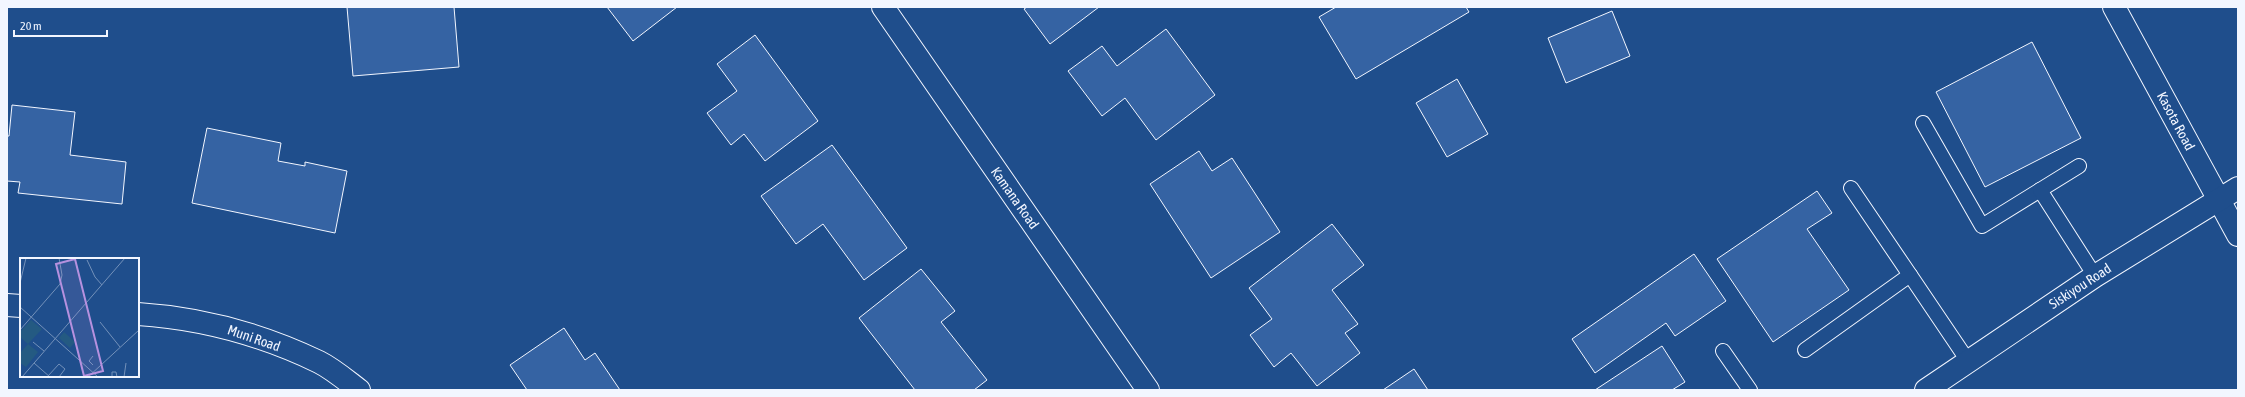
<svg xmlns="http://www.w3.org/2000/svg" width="2245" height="397" font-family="'Asap Condensed',sans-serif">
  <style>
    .building { fill: #3563a3; stroke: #f2f6ff }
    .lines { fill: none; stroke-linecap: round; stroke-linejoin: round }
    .service-casing { stroke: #f2f6ff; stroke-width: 16 }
    .minor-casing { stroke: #f2f6ff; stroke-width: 24 }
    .tertiary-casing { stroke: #f2f6ff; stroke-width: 24 }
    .service { stroke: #1f4e8c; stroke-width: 14 }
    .minor { stroke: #1f4e8c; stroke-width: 22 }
    .tertiary { stroke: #1f4e8c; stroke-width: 22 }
    .labels { text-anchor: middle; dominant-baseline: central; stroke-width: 3; stroke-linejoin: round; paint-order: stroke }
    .street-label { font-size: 14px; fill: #f2f6ff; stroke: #1f4e8c }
    .inset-road { fill: none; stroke: #7391ba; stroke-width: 1 }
    .view { fill: #b691df; fill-opacity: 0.15; stroke: #b691df; stroke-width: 2 }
    .inset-edge { fill: none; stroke: #f2f6ff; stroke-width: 2 }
  </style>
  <rect width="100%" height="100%" fill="#1f4e8c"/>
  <!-- building -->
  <g class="building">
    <path d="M 347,7 L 454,7 L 459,67 L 353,76 Z"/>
    <path d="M 607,7 L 677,7 L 633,41 Z"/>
    <path d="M 1027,7 L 1099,7 L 1050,44 L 1024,9 Z"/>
    <path d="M 1336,7 L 1466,7 L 1469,12 L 1356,79 L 1319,17 Z"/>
    <path d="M 1612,11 L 1630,56 L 1566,83 L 1548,38 Z"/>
    <path d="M 1166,29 L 1215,95 L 1156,140 L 1125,98 L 1102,116 L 1068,71 L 1102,46 L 1117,66 Z"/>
    <path d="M 755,35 L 818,121 L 765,161 L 744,134 L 731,145 L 707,113 L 737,91 L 717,64 Z"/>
    <path d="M 2032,42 L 2081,138 L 1985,187 L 1936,92 Z"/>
    <path d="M 1457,79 L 1488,134 L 1447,157 L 1416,103 Z"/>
    <path d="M 12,105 L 75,112 L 70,155 L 126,162 L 122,204 L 18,193 L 20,182 L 7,181 L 7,136 L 9,136 Z"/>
    <path d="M 207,128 L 281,143 L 278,161 L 305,166 L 305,162 L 347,171 L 335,233 L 192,203 Z"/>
    <path d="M 832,145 L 907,248 L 864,280 L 823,224 L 796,244 L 761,196 Z"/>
    <path d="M 1199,151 L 1212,171 L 1232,158 L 1280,232 L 1211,278 L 1150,184 Z"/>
    <path d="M 1817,191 L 1832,213 L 1807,229 L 1849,290 L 1773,342 L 1717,259 Z"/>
    <path d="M 1332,224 L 1364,265 L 1332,290 L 1358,324 L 1345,333 L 1360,353 L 1317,386 L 1291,353 L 1274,367 L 1250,335 L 1272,319 L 1249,288 Z"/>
    <path d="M 1694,254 L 1726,301 L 1675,336 L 1666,323 L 1595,373 L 1572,339 Z"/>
    <path d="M 921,269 L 955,311 L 941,322 L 987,380 L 974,390 L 915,390 L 859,318 Z"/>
    <path d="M 564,328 L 585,360 L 595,353 L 620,390 L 527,390 L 510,365 Z"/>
    <path d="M 1662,346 L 1685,382 L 1672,390 L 1595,390 Z"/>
    <path d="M 1414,369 L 1428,390 L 1383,390 Z"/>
  </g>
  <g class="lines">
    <!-- service casing -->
    <g class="service-casing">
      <g id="service">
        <path d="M 1923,123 L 1982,226 L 2079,166"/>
        <path d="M 1851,188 L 1910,275"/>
        <path d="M 2040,190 L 2095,276"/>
        <path d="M 1805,350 L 1910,275 L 1968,361"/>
        <path d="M 1723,351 L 1750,390"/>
      </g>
    </g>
    <!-- minor casing -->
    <g class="minor-casing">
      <g id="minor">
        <path d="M 2114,7 L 2238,235"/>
        <path d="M 7,305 L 21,306"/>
        <path d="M 138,314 C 200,318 263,335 319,362 C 333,369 347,381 359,390"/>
        <path d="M 1926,390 L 2095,276 L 2238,188"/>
      </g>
    </g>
    <!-- tertiary casing -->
    <g class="tertiary-casing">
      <path id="tertiary" d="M 883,7 L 1148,390"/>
    </g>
    <!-- service -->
    <use href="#service" class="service"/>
    <!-- minor -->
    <use href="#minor" class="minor"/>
    <!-- tertiary -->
    <use href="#tertiary" class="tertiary"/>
  </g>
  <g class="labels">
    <!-- street labels -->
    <g class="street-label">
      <text transform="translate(2176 121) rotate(62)">Kasota Road</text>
      <text transform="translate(1015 198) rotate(55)">Kamana Road</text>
      <text transform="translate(2080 286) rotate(-33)">Siskiyou Road</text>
      <text transform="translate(254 338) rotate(19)">Muni Road</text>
    </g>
  </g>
  <!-- overview -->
  <g transform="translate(20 258)">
    <rect width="119" height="119" fill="#1f4e8c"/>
    <path d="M 11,62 L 22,71 L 8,86 L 0,79 L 0,74 ZM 44,74 L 55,84 L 50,90 L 39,80 ZM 8,86 L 18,94 L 6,109 L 0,105 L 0,95 Z" fill="#245a82"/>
    <path class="inset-road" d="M 67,2 L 75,19 L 82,27M 0,25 L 6,0M 0,49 L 78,119M 80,64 L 100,89M 0,72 L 40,26 L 42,17 L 39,0M 13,84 L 24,93M 14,105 L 30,119M 73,107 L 69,103 L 73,98M 28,118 L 39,106 L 45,111 L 39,119M 2,119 L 105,0M 68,119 L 119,72M 92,119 L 92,114 L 96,114 L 97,119M 104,119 L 106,105"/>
    <path class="view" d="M 55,1 L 83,113 L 64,118 L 36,6 Z"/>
    <rect width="119" height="119" class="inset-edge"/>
  </g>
  <!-- border -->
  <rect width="2245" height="397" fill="none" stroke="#f2f6ff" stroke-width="16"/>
  <!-- scale -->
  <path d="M14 30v6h93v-6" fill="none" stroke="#f2f6ff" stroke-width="2"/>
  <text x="20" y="30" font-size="12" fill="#f2f6ff" stroke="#1f4e8c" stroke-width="3" paint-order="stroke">20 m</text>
</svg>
